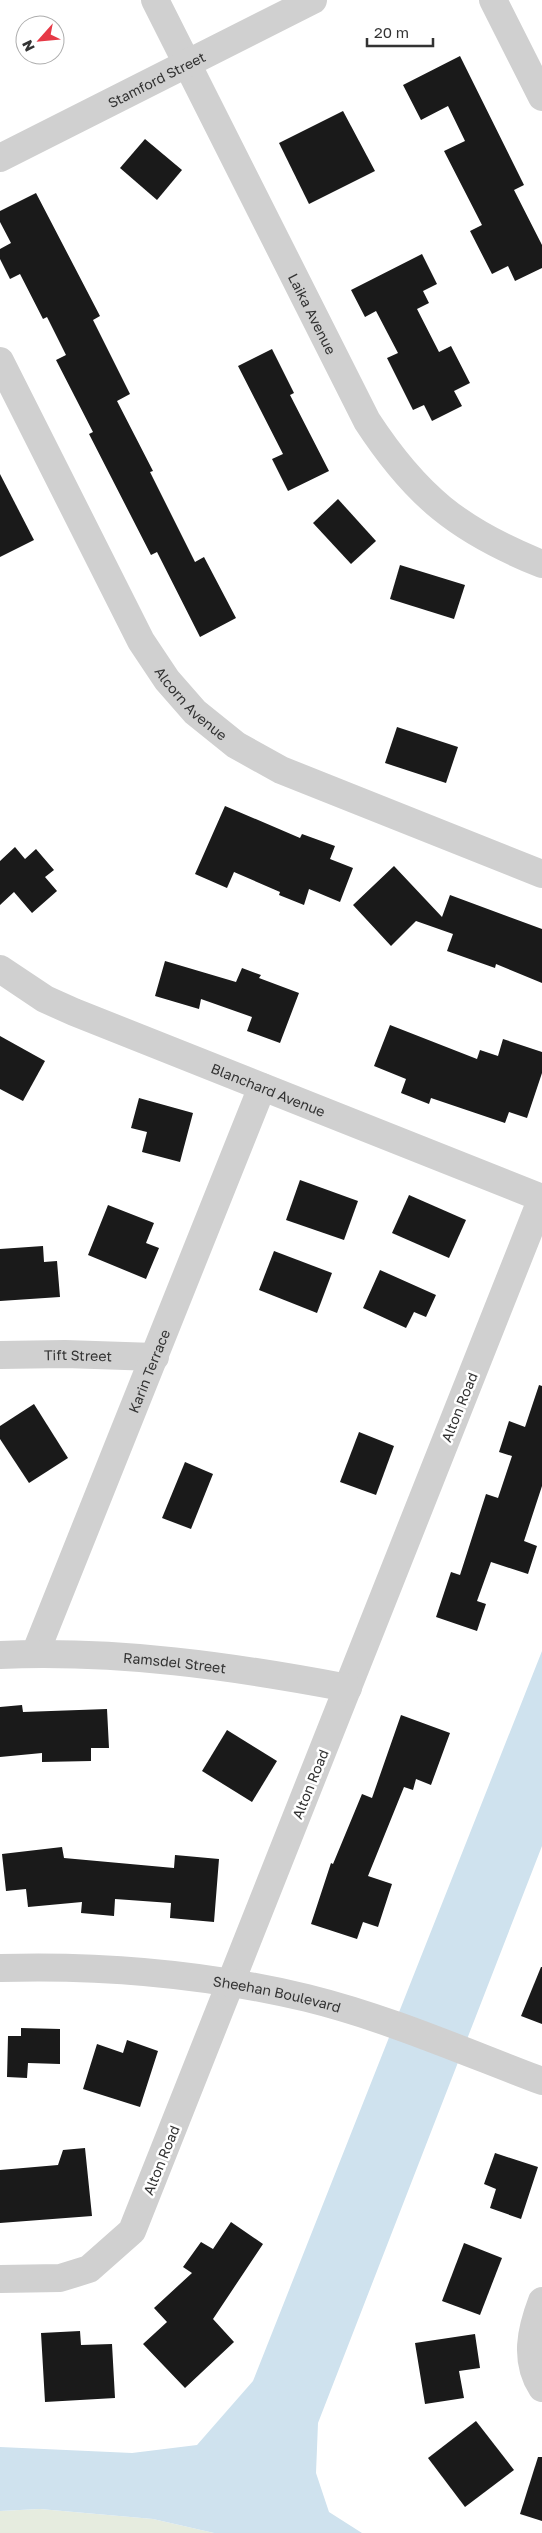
<svg xmlns="http://www.w3.org/2000/svg" width="542" height="2533" font-family="'Golos Text',sans-serif">
  <style>
    .green { fill: #e6ecdf }
    .water { fill: #cfe2ee }
    .building { fill: #1a1a1a }
    .lines { fill: none; stroke-linecap: round; stroke-linejoin: round }
    .minor { stroke: #d0d0d0; stroke-width: 28 }
    .labels { text-anchor: middle; dominant-baseline: central; stroke-width: 5; stroke-linejoin: round; paint-order: stroke }
    .street-label { font-size: 14px; fill: #333; stroke: #fff }
  </style>
  <rect width="100%" height="100%" fill="#fff"/>
  <!-- green -->
  <path class="green" d="M 40,2509 L 153,2519 L 214,2533 L 0,2533 L 0,2511 Z"/>
  <!-- water -->
  <path class="water" d="M 542,1651 L 542,1846 L 318,2423 L 316,2473 L 329,2512 L 362,2533 L 214,2533 L 153,2519 L 40,2509 L 0,2511 L 0,2447 L 132,2453 L 197,2445 L 253,2381 Z"/>
  <!-- building -->
  <g class="building">
    <path d="M 460,56 L 524,185 L 514,190 L 542,245 L 542,268 L 515,281 L 508,266 L 492,274 L 470,231 L 482,225 L 444,151 L 465,141 L 448,106 L 421,120 L 403,85 Z"/>
    <path d="M 343,111 L 375,171 L 309,204 L 279,143 Z"/>
    <path d="M 145,139 L 182,170 L 157,200 L 120,168 Z"/>
    <path d="M 36,193 L 100,316 L 93,320 L 130,394 L 117,401 L 153,471 L 150,472 L 195,562 L 204,557 L 236,618 L 200,637 L 157,552 L 151,555 L 89,434 L 93,432 L 56,360 L 66,355 L 47,317 L 43,319 L 20,274 L 10,279 L 0,259 L 0,249 L 11,243 L 0,222 L 0,211 Z"/>
    <path d="M 422,254 L 437,284 L 423,291 L 429,303 L 417,309 L 439,352 L 451,346 L 470,383 L 454,391 L 462,406 L 432,421 L 424,405 L 413,410 L 387,358 L 398,353 L 376,311 L 365,317 L 351,290 Z"/>
    <path d="M 272,349 L 294,393 L 290,395 L 329,471 L 288,491 L 272,459 L 283,454 L 238,366 Z"/>
    <path d="M 0,474 L 34,540 L 0,557 Z"/>
    <path d="M 338,499 L 376,541 L 351,564 L 313,523 Z"/>
    <path d="M 400,565 L 465,585 L 454,619 L 390,599 Z"/>
    <path d="M 397,727 L 458,747 L 446,783 L 385,763 Z"/>
    <path d="M 225,806 L 300,838 L 302,834 L 335,846 L 330,859 L 353,868 L 340,902 L 309,889 L 304,905 L 279,895 L 280,892 L 234,872 L 227,888 L 195,874 Z"/>
    <path d="M 15,847 L 25,859 L 36,849 L 54,870 L 45,877 L 57,891 L 32,913 L 14,892 L 0,905 L 0,861 Z"/>
    <path d="M 394,866 L 442,917 L 450,895 L 542,929 L 542,983 L 496,964 L 495,968 L 447,951 L 453,934 L 416,921 L 391,946 L 353,905 Z"/>
    <path d="M 165,961 L 236,982 L 242,968 L 261,975 L 259,978 L 299,993 L 280,1043 L 247,1031 L 252,1017 L 201,999 L 199,1009 L 155,996 Z"/>
    <path d="M 390,1025 L 477,1059 L 480,1050 L 498,1056 L 503,1039 L 542,1052 L 542,1073 L 527,1118 L 509,1112 L 505,1123 L 431,1098 L 429,1104 L 401,1093 L 406,1079 L 374,1066 Z"/>
    <path d="M 0,1036 L 45,1061 L 23,1101 L 0,1089 Z"/>
    <path d="M 139,1098 L 193,1113 L 180,1162 L 142,1152 L 147,1132 L 131,1128 Z"/>
    <path d="M 300,1180 L 358,1201 L 344,1240 L 286,1220 Z"/>
    <path d="M 409,1195 L 466,1220 L 449,1258 L 392,1233 Z"/>
    <path d="M 108,1205 L 154,1223 L 146,1243 L 159,1248 L 146,1279 L 88,1255 Z"/>
    <path d="M 43,1246 L 44,1262 L 57,1261 L 60,1297 L 0,1301 L 0,1249 Z"/>
    <path d="M 274,1251 L 332,1273 L 317,1313 L 259,1290 Z"/>
    <path d="M 380,1270 L 436,1295 L 426,1317 L 414,1312 L 406,1328 L 363,1308 Z"/>
    <path d="M 539,1385 L 542,1386 L 542,1486 L 524,1541 L 537,1546 L 528,1574 L 491,1562 L 477,1601 L 486,1604 L 477,1631 L 436,1617 L 451,1572 L 460,1575 L 486,1494 L 498,1498 L 512,1456 L 499,1452 L 509,1421 L 525,1427 Z"/>
    <path d="M 34,1404 L 68,1458 L 29,1483 L 0,1439 L 0,1426 Z"/>
    <path d="M 359,1432 L 394,1446 L 376,1495 L 340,1482 Z"/>
    <path d="M 185,1462 L 213,1474 L 191,1529 L 162,1518 Z"/>
    <path d="M 22,1705 L 23,1712 L 107,1709 L 109,1748 L 91,1748 L 91,1761 L 42,1762 L 42,1753 L 0,1757 L 0,1707 Z"/>
    <path d="M 401,1715 L 450,1733 L 431,1785 L 416,1779 L 413,1790 L 404,1787 L 368,1876 L 392,1884 L 378,1927 L 363,1922 L 357,1939 L 311,1924 L 331,1863 L 333,1864 L 362,1794 L 372,1798 Z"/>
    <path d="M 227,1730 L 277,1761 L 252,1802 L 202,1771 Z"/>
    <path d="M 62,1847 L 64,1858 L 174,1868 L 175,1855 L 219,1859 L 214,1922 L 170,1918 L 171,1903 L 115,1899 L 114,1916 L 81,1913 L 82,1902 L 28,1907 L 26,1889 L 6,1891 L 2,1854 Z"/>
    <path d="M 541,1967 L 542,1967 L 542,2024 L 521,2016 Z"/>
    <path d="M 21,2028 L 60,2029 L 60,2064 L 28,2063 L 27,2078 L 7,2077 L 8,2036 L 21,2036 Z"/>
    <path d="M 127,2040 L 158,2051 L 140,2107 L 83,2089 L 97,2044 L 123,2053 Z"/>
    <path d="M 85,2148 L 92,2216 L 0,2223 L 0,2170 L 58,2165 L 63,2150 Z"/>
    <path d="M 495,2153 L 538,2167 L 521,2219 L 490,2208 L 496,2189 L 484,2184 Z"/>
    <path d="M 231,2222 L 263,2244 L 213,2319 L 234,2342 L 185,2388 L 143,2344 L 167,2322 L 154,2308 L 192,2273 L 183,2267 L 201,2242 L 213,2249 Z"/>
    <path d="M 464,2243 L 502,2258 L 480,2315 L 442,2301 Z"/>
    <path d="M 80,2331 L 81,2345 L 112,2344 L 115,2398 L 45,2402 L 41,2333 Z"/>
    <path d="M 475,2334 L 480,2368 L 459,2371 L 464,2398 L 425,2404 L 415,2343 Z"/>
    <path d="M 476,2421 L 514,2470 L 465,2507 L 428,2458 Z"/>
    <path d="M 538,2457 L 542,2457 L 542,2521 L 520,2514 Z"/>
  </g>
  <g class="lines">
    <!-- minor -->
    <g class="minor">
      <path id="s1" d="M 155,0 L 367,421 C 416,496 459,531 542,564"/>
      <path d="M 493,0 L 542,97"/>
      <path id="s2" d="M 0,158 L 313,0"/>
      <path id="s3" d="M 0,361 L 141,641 L 167,680 L 195,712 L 236,745 L 281,770 L 542,874"/>
      <path id="s4" d="M 0,969 L 45,999 L 74,1012 L 542,1198 L 132,2231 L 89,2269 L 60,2278 L 0,2279"/>
      <path id="s5" d="M 0,1355 L 65,1354 L 155,1357"/>
      <path id="s6" d="M 35,1654 L 262,1087"/>
      <path id="s7" d="M 0,1655 C 118,1650 232,1666 348,1688"/>
      <path id="s8" d="M 0,1968 C 103,1965 206,1974 307,1998 C 388,2018 465,2052 542,2081"/>
      <path d="M 542,2301 C 531,2330 524,2360 542,2388"/>
    </g>
  </g>
  <g class="labels">
    <!-- street labels -->
    <g class="street-label">
      <text stroke="none"><textPath href="#s2" startOffset="175">Stamford Street</textPath></text>
      <text stroke="none"><textPath href="#s1" startOffset="351">Laika Avenue</textPath></text>
      <text stroke="none"><textPath href="#s3" startOffset="394">Alcorn Avenue</textPath></text>
      <text stroke="none"><textPath href="#s4" startOffset="295">Blanchard Avenue</textPath></text>
      <text stroke="none"><textPath href="#s5" startOffset="78">Tift Street</textPath></text>
      <text stroke="none"><textPath href="#s6" startOffset="305">Karin Terrace</textPath></text>
      <text transform="translate(459 1407) rotate(-68)">Alton Road</text>
      <text stroke="none"><textPath href="#s7" startOffset="175">Ramsdel Street</textPath></text>
      <text transform="translate(310 1784) rotate(-68)">Alton Road</text>
      <text stroke="none"><textPath href="#s8" startOffset="279">Sheehan Boulevard</textPath></text>
      <text transform="translate(161 2160) rotate(-68)">Alton Road</text>
    </g>
  </g>
  <!-- north arrow -->
  <g transform="translate(40 40) rotate(243)"><circle r="24" fill="#ffffff" stroke="#adadad"/>
  <path d="M0-4L9 19L0 12L-9 19Z" fill="#e63946"/>
  <text y="-8" font-size="14" font-weight="bold" text-anchor="middle" fill="#333333">N</text>
  </g>
  <!-- scale -->
  <path d="M367 38v8h66v-8" fill="none" stroke="#333333" stroke-width="2.5"/>
  <text x="374" y="38" font-size="15" fill="#333333" stroke="#ffffff" stroke-width="4" paint-order="stroke">20 m</text>
</svg>
